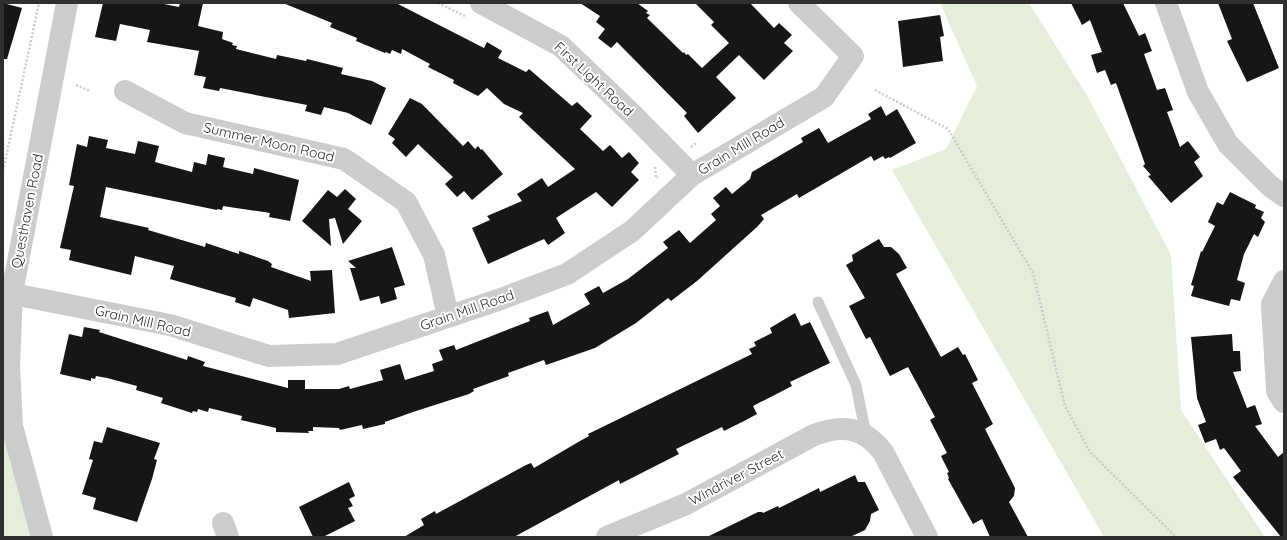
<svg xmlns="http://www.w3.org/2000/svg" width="1287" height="540" font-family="Quicksand,sans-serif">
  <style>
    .green { fill: #e5eddb }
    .building { fill: #161616 }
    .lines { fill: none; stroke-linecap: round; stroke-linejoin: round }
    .path { stroke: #ccc; stroke-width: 2.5; stroke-dasharray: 2 2; stroke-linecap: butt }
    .service { stroke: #ccc; stroke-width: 11 }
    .minor { stroke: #ccc; stroke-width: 22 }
    .tertiary { stroke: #ccc; stroke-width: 22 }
    .labels { text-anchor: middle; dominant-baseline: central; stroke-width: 4; stroke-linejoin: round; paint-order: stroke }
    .street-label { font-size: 14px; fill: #2f2f2f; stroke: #fff }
  </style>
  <rect width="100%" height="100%" fill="#fff"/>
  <!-- green -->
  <g class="green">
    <path d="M 940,3 L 1029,3 L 1088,97 L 1171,255 L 1181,410 L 1265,537 L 1104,537 L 892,170 L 946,149 L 977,86 Z"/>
    <path d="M 3,413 L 36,537 L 3,537 Z"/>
  </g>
  <!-- building -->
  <g class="building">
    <path d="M 3,3 L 22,8 L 7,59 L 3,59 Z"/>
    <path d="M 103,3 L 159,3 L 179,7 L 180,3 L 203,3 L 198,26 L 223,32 L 222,39 L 233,43 L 232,45 L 237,46 L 236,49 L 276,59 L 277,55 L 306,61 L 307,59 L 343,68 L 341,74 L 372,81 L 386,88 L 371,125 L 348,113 L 324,107 L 321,115 L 305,111 L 307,105 L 220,88 L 219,91 L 203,88 L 206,77 L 194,75 L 199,51 L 147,42 L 150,30 L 120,24 L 116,41 L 95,37 Z"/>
    <path d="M 283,3 L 396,3 L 484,48 L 487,42 L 502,51 L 498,58 L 526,72 L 529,69 L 572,106 L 577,102 L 592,116 L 580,129 L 603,151 L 610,145 L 622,158 L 629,152 L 639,163 L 631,172 L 639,180 L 612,207 L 596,192 L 556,218 L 565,233 L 548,245 L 544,239 L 488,264 L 472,228 L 490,220 L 487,216 L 522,201 L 517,194 L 542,178 L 548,187 L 575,169 L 519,117 L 523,113 L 504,104 L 487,88 L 478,96 L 476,95 L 453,83 L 454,80 L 428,67 L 430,64 L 402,49 L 401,54 L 392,50 L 390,54 L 386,52 L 385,53 L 356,41 L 357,38 L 330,27 L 332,23 Z"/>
    <path d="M 580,3 L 637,3 L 648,11 L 646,13 L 650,15 L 647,18 L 683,53 L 684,52 L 686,55 L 688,54 L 702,68 L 729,43 L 711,25 L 714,22 L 695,3 L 750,3 L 774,28 L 779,23 L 792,35 L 784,43 L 793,51 L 764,80 L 739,55 L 716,77 L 736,98 L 698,133 L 684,116 L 687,113 L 617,42 L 611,48 L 598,38 L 605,29 L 596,22 L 600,16 Z"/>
    <path d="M 1071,3 L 1123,3 L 1139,36 L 1145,33 L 1152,51 L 1144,54 L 1157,90 L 1165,88 L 1173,110 L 1167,112 L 1180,147 L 1188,141 L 1200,157 L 1194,162 L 1203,176 L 1171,203 L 1148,176 L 1151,175 L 1143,166 L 1145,164 L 1116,83 L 1111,85 L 1105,70 L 1097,73 L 1091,55 L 1102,52 L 1090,20 L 1082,25 Z"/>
    <path d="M 1218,3 L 1253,3 L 1279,68 L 1247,82 L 1227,41 L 1232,39 Z"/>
    <path d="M 940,15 L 944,36 L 940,37 L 943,61 L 903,67 L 898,21 Z"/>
    <path d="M 410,98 L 422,104 L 463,146 L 468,141 L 475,149 L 478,146 L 481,150 L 482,149 L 503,174 L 472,200 L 464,191 L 457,197 L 445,184 L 453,177 L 418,144 L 406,157 L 392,143 L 395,139 L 388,134 Z"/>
    <path d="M 881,106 L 886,116 L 897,109 L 916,143 L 890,158 L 889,157 L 885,159 L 883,156 L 874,161 L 871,156 L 799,198 L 797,194 L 761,215 L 764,219 L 757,227 L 697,281 L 671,301 L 668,298 L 636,323 L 595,348 L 546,365 L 544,360 L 508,373 L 509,376 L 473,389 L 474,391 L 469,394 L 413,412 L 385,422 L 385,424 L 363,429 L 362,425 L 340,430 L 339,428 L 313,427 L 313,431 L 308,431 L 309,433 L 276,432 L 276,428 L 241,420 L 242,416 L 209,408 L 208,412 L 198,409 L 197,412 L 193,411 L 192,413 L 161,403 L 163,398 L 136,390 L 137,386 L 107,378 L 96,376 L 95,379 L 91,378 L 91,381 L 60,374 L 69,334 L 82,337 L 84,327 L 100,330 L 99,332 L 187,360 L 188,356 L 205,362 L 203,366 L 288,388 L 288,380 L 305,380 L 305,389 L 339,389 L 349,386 L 350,389 L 383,380 L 380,370 L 400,364 L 405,380 L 434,371 L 432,364 L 443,360 L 439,350 L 454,345 L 456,350 L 530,321 L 529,318 L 548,311 L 553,325 L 590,304 L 584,294 L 599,286 L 603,293 L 628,279 L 668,248 L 663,242 L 679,230 L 690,243 L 716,220 L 711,214 L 720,206 L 713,198 L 726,187 L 732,194 L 750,179 L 752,172 L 803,142 L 801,138 L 819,128 L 828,143 L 871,119 L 868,114 Z"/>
    <path d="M 89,136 L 108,140 L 106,148 L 135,154 L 138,141 L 159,146 L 155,162 L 192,172 L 194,162 L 206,165 L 208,154 L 225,158 L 223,167 L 253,174 L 254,168 L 299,180 L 290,221 L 269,217 L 270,213 L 223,206 L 222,210 L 217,209 L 217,210 L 106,187 L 100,217 L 149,228 L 148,230 L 205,247 L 206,243 L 239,254 L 239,251 L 268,261 L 272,264 L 271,267 L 311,281 L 310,271 L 332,270 L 335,313 L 289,318 L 288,310 L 253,298 L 250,307 L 235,302 L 236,298 L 170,279 L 174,266 L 135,256 L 131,275 L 69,260 L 71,250 L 60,248 L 74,186 L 69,185 L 77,144 L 87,147 Z"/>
    <path d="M 345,189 L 356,199 L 348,209 L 362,221 L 343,244 L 335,218 L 329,219 L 331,246 L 302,221 L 328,190 L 337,197 Z"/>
    <path d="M 1230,192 L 1256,205 L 1255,208 L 1264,212 L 1261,218 L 1265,222 L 1258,237 L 1254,234 L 1244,254 L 1237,280 L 1245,283 L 1240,301 L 1231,299 L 1229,306 L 1191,296 L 1194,286 L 1191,285 L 1201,251 L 1202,252 L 1215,226 L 1208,222 L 1217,202 L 1223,205 Z"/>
    <path d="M 879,239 L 884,247 L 891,247 L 899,254 L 907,268 L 896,274 L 941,357 L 958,347 L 963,355 L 965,354 L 978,380 L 972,383 L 993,424 L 985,429 L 1015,488 L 1014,496 L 1009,502 L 1028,537 L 990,537 L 982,519 L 973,524 L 948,479 L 949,478 L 947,473 L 949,472 L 941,456 L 947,453 L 930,420 L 935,417 L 908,367 L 890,376 L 870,337 L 866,339 L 849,306 L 865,298 L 846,265 L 853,261 L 852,255 Z"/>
    <path d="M 392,247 L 405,285 L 394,288 L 397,299 L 381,304 L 379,296 L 360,301 L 350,268 L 356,268 L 348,261 Z"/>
    <path d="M 795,313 L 801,326 L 810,322 L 830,363 L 790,382 L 792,386 L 753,406 L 757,414 L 748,419 L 724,431 L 722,427 L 676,449 L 679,454 L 620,484 L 619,480 L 514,537 L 404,537 L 424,525 L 421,519 L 435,511 L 436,514 L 526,465 L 531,463 L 534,468 L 580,441 L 589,436 L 588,434 L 752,354 L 749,349 L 756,346 L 754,342 L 772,333 L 770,328 Z"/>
    <path d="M 1232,334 L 1233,351 L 1240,351 L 1241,371 L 1233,372 L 1247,408 L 1255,405 L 1262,424 L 1255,426 L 1278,457 L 1284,452 L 1284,537 L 1281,537 L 1233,477 L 1241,471 L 1224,448 L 1220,450 L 1216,439 L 1205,443 L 1198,425 L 1206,422 L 1197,398 L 1191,337 Z"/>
    <path d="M 107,427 L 160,443 L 154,459 L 157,460 L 152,479 L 137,522 L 93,509 L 96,498 L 82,494 L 93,460 L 89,459 L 94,441 L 102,443 Z"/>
    <path d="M 855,475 L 858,482 L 865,482 L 879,510 L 871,514 L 870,521 L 865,530 L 850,537 L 707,537 L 758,512 L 762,512 L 763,513 L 778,506 L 779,508 L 819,488 L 820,492 Z"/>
    <path d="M 349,482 L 355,496 L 349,499 L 353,506 L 348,508 L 355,521 L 323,537 L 313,537 L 299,507 Z"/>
  </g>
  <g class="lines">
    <!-- path -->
    <g class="path">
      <path d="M 438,3 L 465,16"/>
      <path d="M 76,85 L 90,91"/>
      <path d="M 875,90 L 948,129 L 1033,273 L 1065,406 L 1090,452 L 1176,537"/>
      <path d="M 691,147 L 696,143"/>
      <path d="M 655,167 L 656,178 L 658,177"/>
      <path d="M 3,171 L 39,3"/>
    </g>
    <!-- service -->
    <path class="service" d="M 818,302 L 856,385 L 866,435"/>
    <!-- minor -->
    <g class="minor">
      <path d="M 481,3 L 561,46 L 634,116 L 692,175"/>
      <path d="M 1166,3 L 1198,92 L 1228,144 L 1270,186 L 1284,196"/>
      <path d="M 125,91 L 185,123 L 344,159 L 406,202 L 434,255 L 448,316"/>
      <path d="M 1284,281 L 1272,304 L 1277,391 L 1284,402"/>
      <path d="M 3,292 L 170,325 L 269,356 L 337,354 L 501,299 L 567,274 L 632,231 L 692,175 L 824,97 L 853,56 L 799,3"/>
      <path d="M 223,523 L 228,537"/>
      <path d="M 607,537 L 686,504 L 814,435 C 843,424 863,427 883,452 L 927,537"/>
    </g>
    <!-- tertiary -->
    <path class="tertiary" d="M 42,537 L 12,426 L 9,366 L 12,293 L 67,3"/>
  </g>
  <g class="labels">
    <!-- street labels -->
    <g class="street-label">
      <text transform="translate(594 79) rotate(43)">First Light Road</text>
      <text transform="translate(269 142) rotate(13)">Summer Moon Road</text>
      <text transform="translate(741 146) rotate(-31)">Grain Mill Road</text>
      <text transform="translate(27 211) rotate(-79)">Questhaven Road</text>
      <text transform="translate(467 310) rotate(-19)">Grain Mill Road</text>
      <text transform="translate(143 321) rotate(13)">Grain Mill Road</text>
      <text transform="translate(736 477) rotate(-28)">Windriver Street</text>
    </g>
  </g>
  <!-- border -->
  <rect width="1287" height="540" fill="none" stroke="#2f2f2f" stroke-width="8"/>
</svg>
